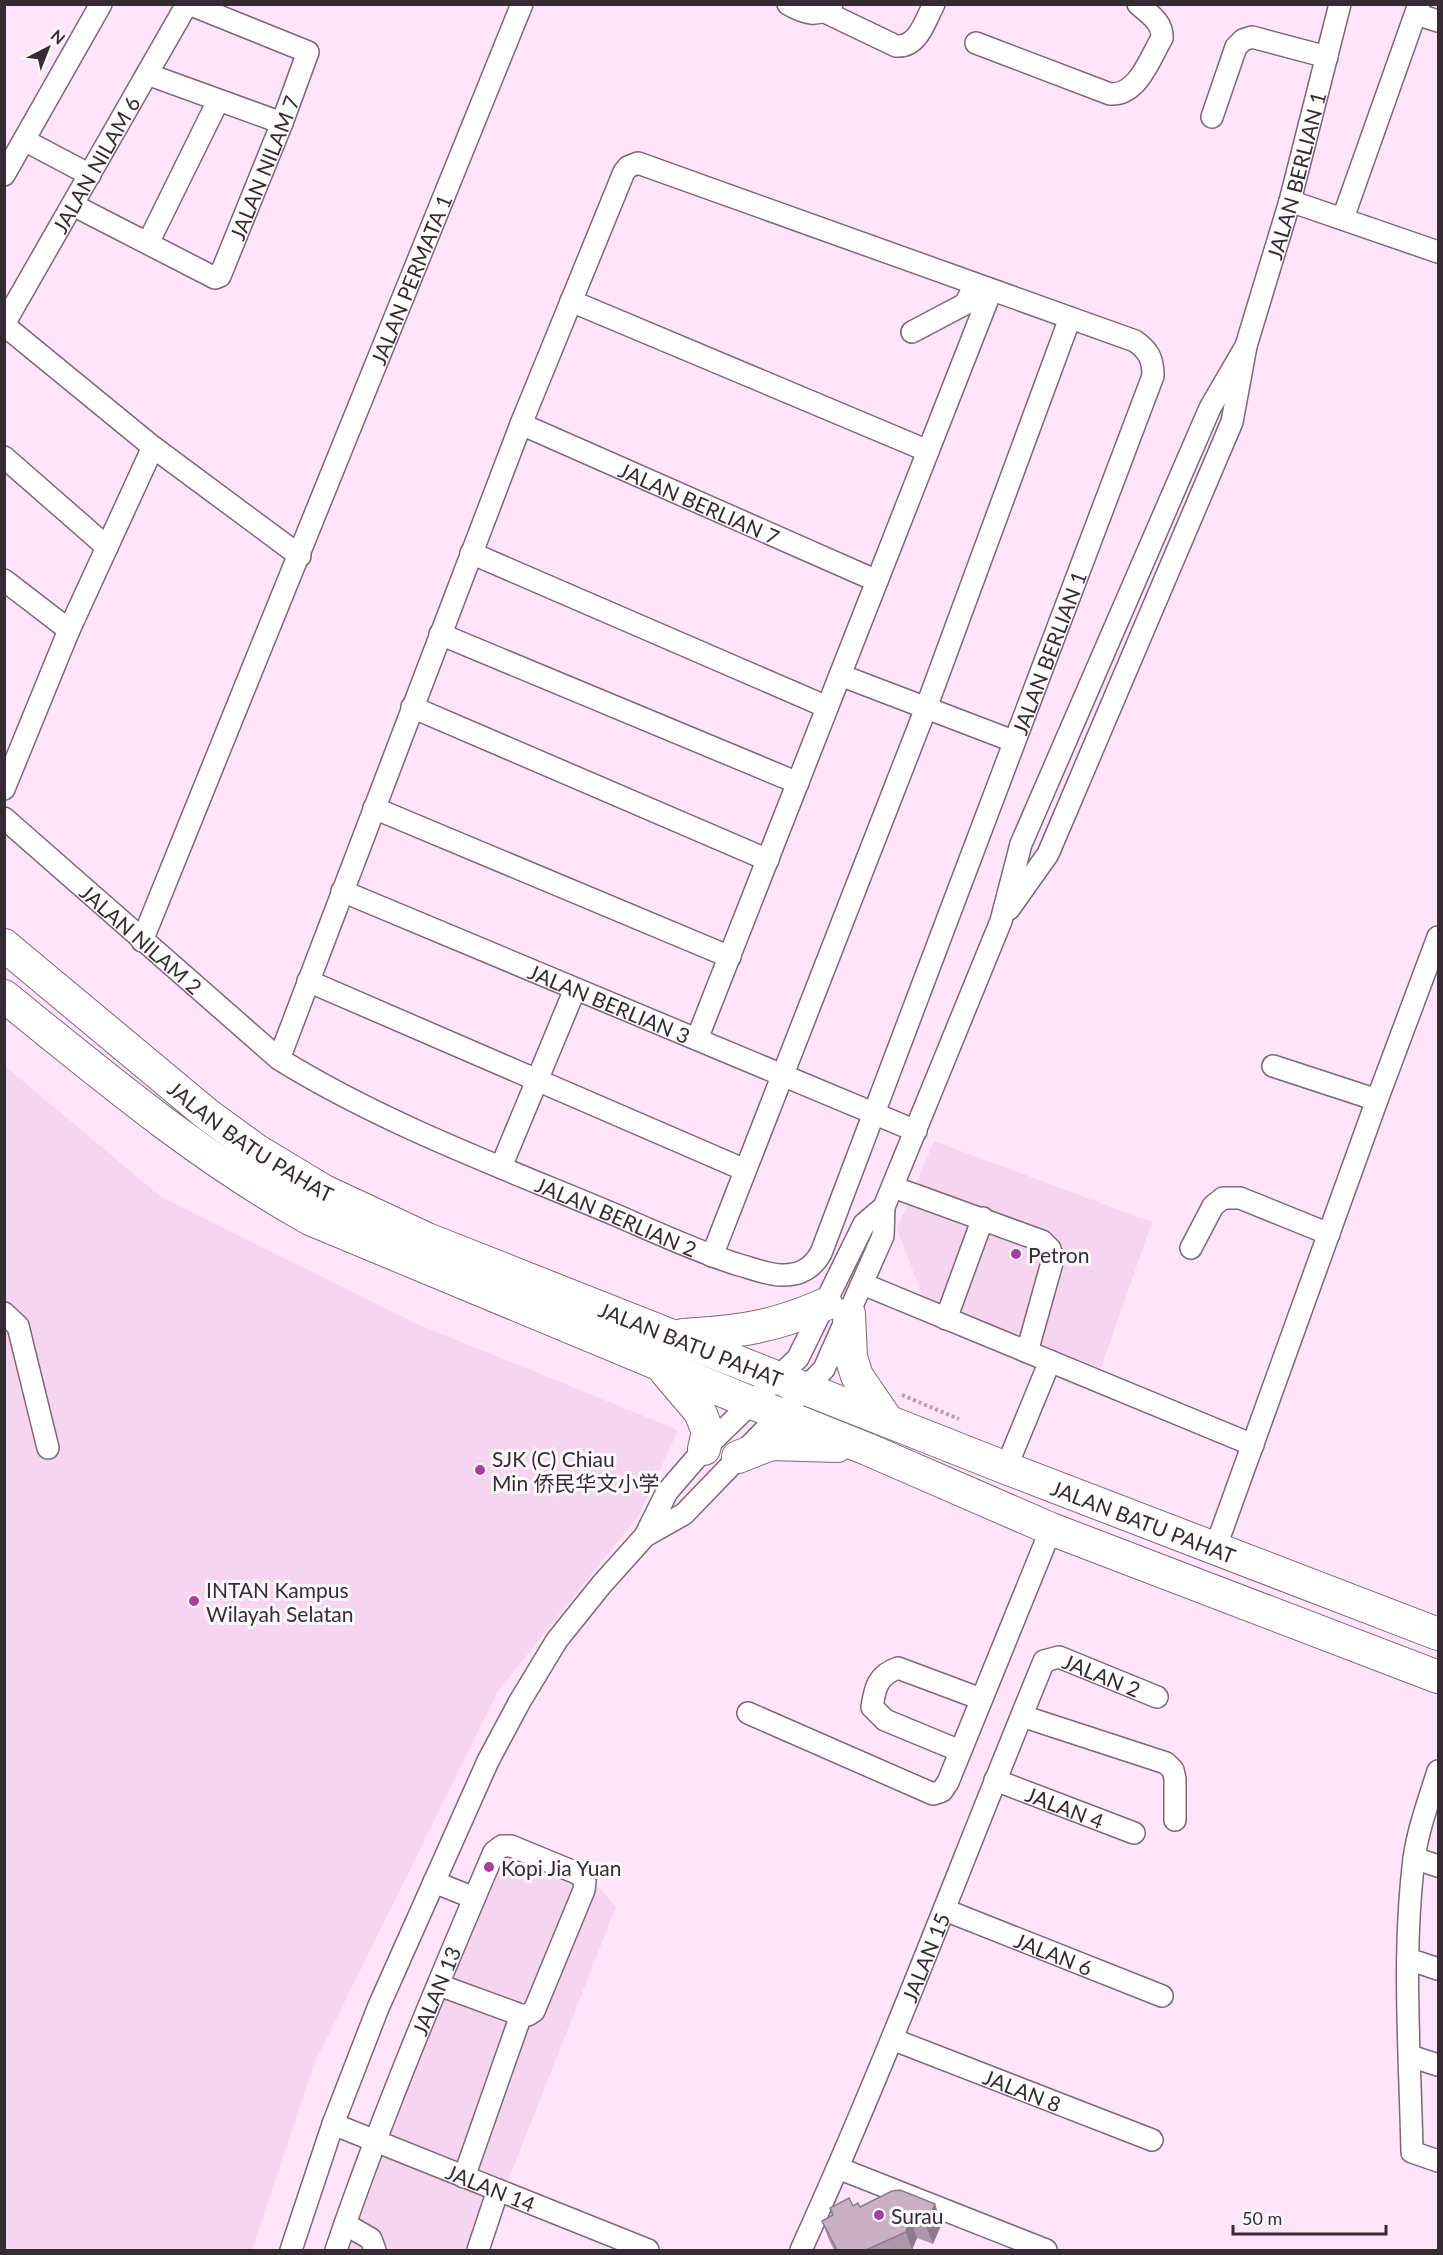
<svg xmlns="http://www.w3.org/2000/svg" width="1443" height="2255" font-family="Lato,'Noto Sans SC',sans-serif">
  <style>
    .built { fill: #f6d5f0 }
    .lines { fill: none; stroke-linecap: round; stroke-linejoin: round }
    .minor-casing { stroke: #7e677a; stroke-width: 24 }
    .highway-casing { stroke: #7e677a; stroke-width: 34 }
    .path { stroke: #b4a0b1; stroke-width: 4; stroke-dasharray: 3 3; stroke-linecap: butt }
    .minor { stroke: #fff; stroke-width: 21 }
    .highway { stroke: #fff; stroke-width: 32 }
    .wall { fill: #ad97a9 }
    .shaded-wall { fill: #8d7b8a }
    .building { fill: #c9b0c5; stroke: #8d7b8a; stroke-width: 1.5 }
    .poi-dot { fill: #a93e9e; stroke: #fef9fd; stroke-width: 2 }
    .labels { text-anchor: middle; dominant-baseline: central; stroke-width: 6; stroke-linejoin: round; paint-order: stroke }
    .street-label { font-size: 21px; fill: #352b33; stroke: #fef9fd }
    .poi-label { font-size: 21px; fill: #352b33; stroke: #fef9fd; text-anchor: start }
  </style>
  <rect width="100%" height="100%" fill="#ffe4fa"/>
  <!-- built -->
  <g class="built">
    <path d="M 4,1065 L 161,1197 L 415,1323 L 678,1430 L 639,1515 L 498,1691 L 314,2064 L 252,2250 L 5,2250 Z"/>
    <path d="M 934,1141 L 1152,1222 L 1101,1368 L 925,1302 L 897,1229 Z"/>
    <path d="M 487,1851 L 585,1872 L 616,1907 L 500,2201 L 484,2250 L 327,2250 Z"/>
  </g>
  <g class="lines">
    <!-- minor casing -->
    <g class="minor-casing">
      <g id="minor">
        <path d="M 788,4 C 804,13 819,19 832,4"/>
        <path d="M 825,12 L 896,46 C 918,48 925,21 934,4"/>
        <path d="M 1416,14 L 1438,21"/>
        <path d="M 976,43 L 1110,94 C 1138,96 1150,58 1162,38 C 1163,22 1149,14 1138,4"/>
        <path d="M 147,74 L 282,123"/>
        <path d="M 1212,117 L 1236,47 L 1243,40 L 1252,37 L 1327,57"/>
        <path d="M 24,140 L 90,175"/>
        <path d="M 4,175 L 101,4"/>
        <path d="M 1290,201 L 1438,252"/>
        <path id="s1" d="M 73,205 L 215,278 L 220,276 L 282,123 L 308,52 L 189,4"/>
        <path d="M 1343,218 L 1419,4"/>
        <path d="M 148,243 L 218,101"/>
        <path d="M 571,301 L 928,451"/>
        <path id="s2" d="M 4,324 L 187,4"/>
        <path d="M 4,325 L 153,447 L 300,556"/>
        <path d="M 912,332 L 965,304 L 975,285"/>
        <path id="s3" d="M 521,424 L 877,581"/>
        <path d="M 4,457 L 107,547"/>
        <path d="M 471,553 L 827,707"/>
        <path d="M 4,580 L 69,630"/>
        <path d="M 440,634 L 798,783"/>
        <path d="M 840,675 L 1013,741"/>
        <path d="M 412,707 L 768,860"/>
        <path d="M 4,789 L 69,630 L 153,447"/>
        <path d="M 374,808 L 730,957"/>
        <path id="s4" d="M 4,818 L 279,1059 C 384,1124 504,1168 618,1216 C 657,1233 696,1251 736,1264 C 751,1268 765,1274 780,1275 C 799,1276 812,1269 821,1253 L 1153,376 C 1153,359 1149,351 1135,341 L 638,163 L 628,167 L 624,172 L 521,424 L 279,1059"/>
        <path id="s5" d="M 342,891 L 916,1131"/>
        <path id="s6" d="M 1009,909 L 1048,854 L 1232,422 L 1246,346 L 1290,201 L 1340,4"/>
        <path id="s7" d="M 142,941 L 522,4"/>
        <path d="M 308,981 L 745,1170"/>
        <path d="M 697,1039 L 991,291"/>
        <path d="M 1273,1066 L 1377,1100"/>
        <path d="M 501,1167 L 575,989"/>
        <path d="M 893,1187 L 1042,1241 L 1050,1249 L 1053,1259 L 1027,1352"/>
        <path d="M 1191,1248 L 1213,1206 L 1223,1198 L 1240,1198 L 1329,1234"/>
        <path d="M 712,1256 L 926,708 L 1070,318"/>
        <path d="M 863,1284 L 1253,1445"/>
        <path d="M 4,1313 L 18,1326 L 48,1448"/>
        <path d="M 946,1319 L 983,1218"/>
        <path d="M 1006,1468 L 1050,1361"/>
        <path d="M 645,1536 L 684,1514 L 824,1369 L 883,1236 L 884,1207 L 1001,921 L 1021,844 L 1210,408 L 1246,346"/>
        <path d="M 1215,1549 L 1377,1100 L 1438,937"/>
        <path d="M 748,1713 L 933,1794 L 942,1791 L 948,1782 L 1051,1529"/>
        <path d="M 1022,1716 L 1166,1763 L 1173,1770 L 1175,1779 L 1175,1820"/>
        <path d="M 960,1751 L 885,1720 L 872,1707 C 875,1687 878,1675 898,1668 L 981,1699"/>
        <path d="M 1438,1771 C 1429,1800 1418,1829 1414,1859 C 1402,1956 1410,2055 1412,2152 L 1438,2161"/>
        <path id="s8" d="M 995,1780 L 1134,1833"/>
        <path d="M 1414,1858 L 1438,1866"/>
        <path d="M 434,1882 L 474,1898"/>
        <path id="s9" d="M 945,1910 L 1162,1996"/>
        <path d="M 1408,1959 L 1438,1969"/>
        <path id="s10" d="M 892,2039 L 1152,2140"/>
        <path d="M 1410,2056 L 1438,2065"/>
        <path id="s11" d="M 333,2124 L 648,2250"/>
        <path d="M 838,2168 L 1046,2250"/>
        <path d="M 464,2177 L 521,2015"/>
        <path d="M 345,2224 L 371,2239 L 375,2250"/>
        <path d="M 291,2250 L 333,2124 L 378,2008 L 488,1761 L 520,1701 L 557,1640 L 602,1584 L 645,1536 L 667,1492 L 704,1449 L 798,1358 L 864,1224 L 884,1207"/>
        <path id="s12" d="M 336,2250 C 382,2115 438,1983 494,1852 L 502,1846 L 511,1846 L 579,1874 L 585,1881 L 584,1890 L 534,2011 L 528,2015 L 521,2015 L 439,1985"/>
        <path d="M 478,2250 L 498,2190"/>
        <path id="s13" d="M 801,2250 C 889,2057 963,1857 1044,1661 L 1059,1657 L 1157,1697"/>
      </g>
    </g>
    <!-- highway casing -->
    <g class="highway-casing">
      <g id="highway">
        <path id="s14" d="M 4,945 L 208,1115 L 256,1150 L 324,1191 L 427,1239 L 1006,1468 L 1438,1634"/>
        <path d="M 4,996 C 103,1076 199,1157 310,1219 L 752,1403 L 867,1449 L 1051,1529 L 1438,1677"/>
        <path d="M 849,1314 L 851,1357 L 857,1376 L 887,1420"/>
        <path d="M 683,1335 C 739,1332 774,1327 826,1304"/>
        <path d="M 666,1372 L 700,1412 L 708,1432 L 704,1449"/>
        <path d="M 738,1457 L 771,1444 L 837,1446"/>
      </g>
    </g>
    <!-- path -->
    <path class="path" d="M 902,1395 L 959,1419"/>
    <!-- minor -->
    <use href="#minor" class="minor"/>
    <!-- highway -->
    <use href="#highway" class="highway"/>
  </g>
  <!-- wall -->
  <path class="wall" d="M 853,2206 L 860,2207 L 942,2223 L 933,2244 L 917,2238 L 912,2250 L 834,2250 L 829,2240 L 822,2221 L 832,2216 L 830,2208 Z"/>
  <!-- shaded-wall -->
  <g class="shaded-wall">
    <path d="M 935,2204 L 942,2223 L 933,2244 L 926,2226 Z"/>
    <path d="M 910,2219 L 917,2238 L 912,2250 L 906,2232 Z"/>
  </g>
  <!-- building -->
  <path class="building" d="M 900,2190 L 935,2204 L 926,2226 L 910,2219 L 906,2232 L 866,2250 L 837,2250 L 822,2221 L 833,2215 L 830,2208 L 849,2198 L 853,2206 L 858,2203 L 860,2207 L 892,2191 Z"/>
  <!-- markers -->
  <g class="poi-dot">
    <circle cx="1016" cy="1254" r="6"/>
    <circle cx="480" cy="1470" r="6"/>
    <circle cx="194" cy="1601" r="6"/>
    <circle cx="489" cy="1867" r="6"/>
    <circle cx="879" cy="2215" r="6"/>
  </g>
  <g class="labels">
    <!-- street labels -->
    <g class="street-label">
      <text stroke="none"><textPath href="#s2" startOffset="184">JALAN NILAM 6</textPath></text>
      <text stroke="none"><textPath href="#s1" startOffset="282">JALAN NILAM 7</textPath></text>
      <text stroke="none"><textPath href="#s6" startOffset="792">JALAN BERLIAN 1</textPath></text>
      <text stroke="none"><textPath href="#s7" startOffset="714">JALAN PERMATA 1</textPath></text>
      <text stroke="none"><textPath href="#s3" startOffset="195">JALAN BERLIAN 7</textPath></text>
      <text stroke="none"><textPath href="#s4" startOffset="1604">JALAN BERLIAN 1</textPath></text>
      <text stroke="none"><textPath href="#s4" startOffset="183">JALAN NILAM 2</textPath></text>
      <text stroke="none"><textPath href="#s5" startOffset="290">JALAN BERLIAN 3</textPath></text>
      <text stroke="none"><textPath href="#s14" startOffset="316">JALAN BATU PAHAT</textPath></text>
      <text stroke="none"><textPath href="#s4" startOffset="738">JALAN BERLIAN 2</textPath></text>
      <text stroke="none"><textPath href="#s14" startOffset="802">JALAN BATU PAHAT</textPath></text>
      <text stroke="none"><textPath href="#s14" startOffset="1288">JALAN BATU PAHAT</textPath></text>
      <text stroke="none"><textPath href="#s13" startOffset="699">JALAN 2</textPath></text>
      <text stroke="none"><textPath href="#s8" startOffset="75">JALAN 4</textPath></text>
      <text stroke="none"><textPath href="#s9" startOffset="117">JALAN 6</textPath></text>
      <text stroke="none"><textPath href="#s13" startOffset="318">JALAN 15</textPath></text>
      <text stroke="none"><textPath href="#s12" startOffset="278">JALAN 13</textPath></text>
      <text stroke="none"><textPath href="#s10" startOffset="140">JALAN 8</textPath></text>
      <text stroke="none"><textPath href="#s11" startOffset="170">JALAN 14</textPath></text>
    </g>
    <!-- poi labels -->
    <g class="poi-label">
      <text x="1028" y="1254">Petron</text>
      <text x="492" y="1458">SJK (C) Chiau<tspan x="492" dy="24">Min 侨民华文小学</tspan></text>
      <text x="206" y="1589">INTAN Kampus<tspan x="206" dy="24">Wilayah Selatan</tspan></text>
      <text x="501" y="1867">Kopi Jia Yuan</text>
      <text x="891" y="2215">Surau</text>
    </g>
  </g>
  <!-- border -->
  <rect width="1443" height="2255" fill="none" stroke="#352b33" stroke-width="12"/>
  <!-- north arrow -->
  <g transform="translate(48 48) rotate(42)" stroke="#fef9fd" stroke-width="4.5" paint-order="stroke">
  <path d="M0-4.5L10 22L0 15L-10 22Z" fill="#352b33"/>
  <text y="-9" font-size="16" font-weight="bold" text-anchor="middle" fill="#352b33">N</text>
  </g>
  <!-- scale -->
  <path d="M1233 2225v9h153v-9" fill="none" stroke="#352b33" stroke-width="3"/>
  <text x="1242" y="2225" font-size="18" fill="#352b33" stroke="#fef9fd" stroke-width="4.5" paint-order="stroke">50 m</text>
</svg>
